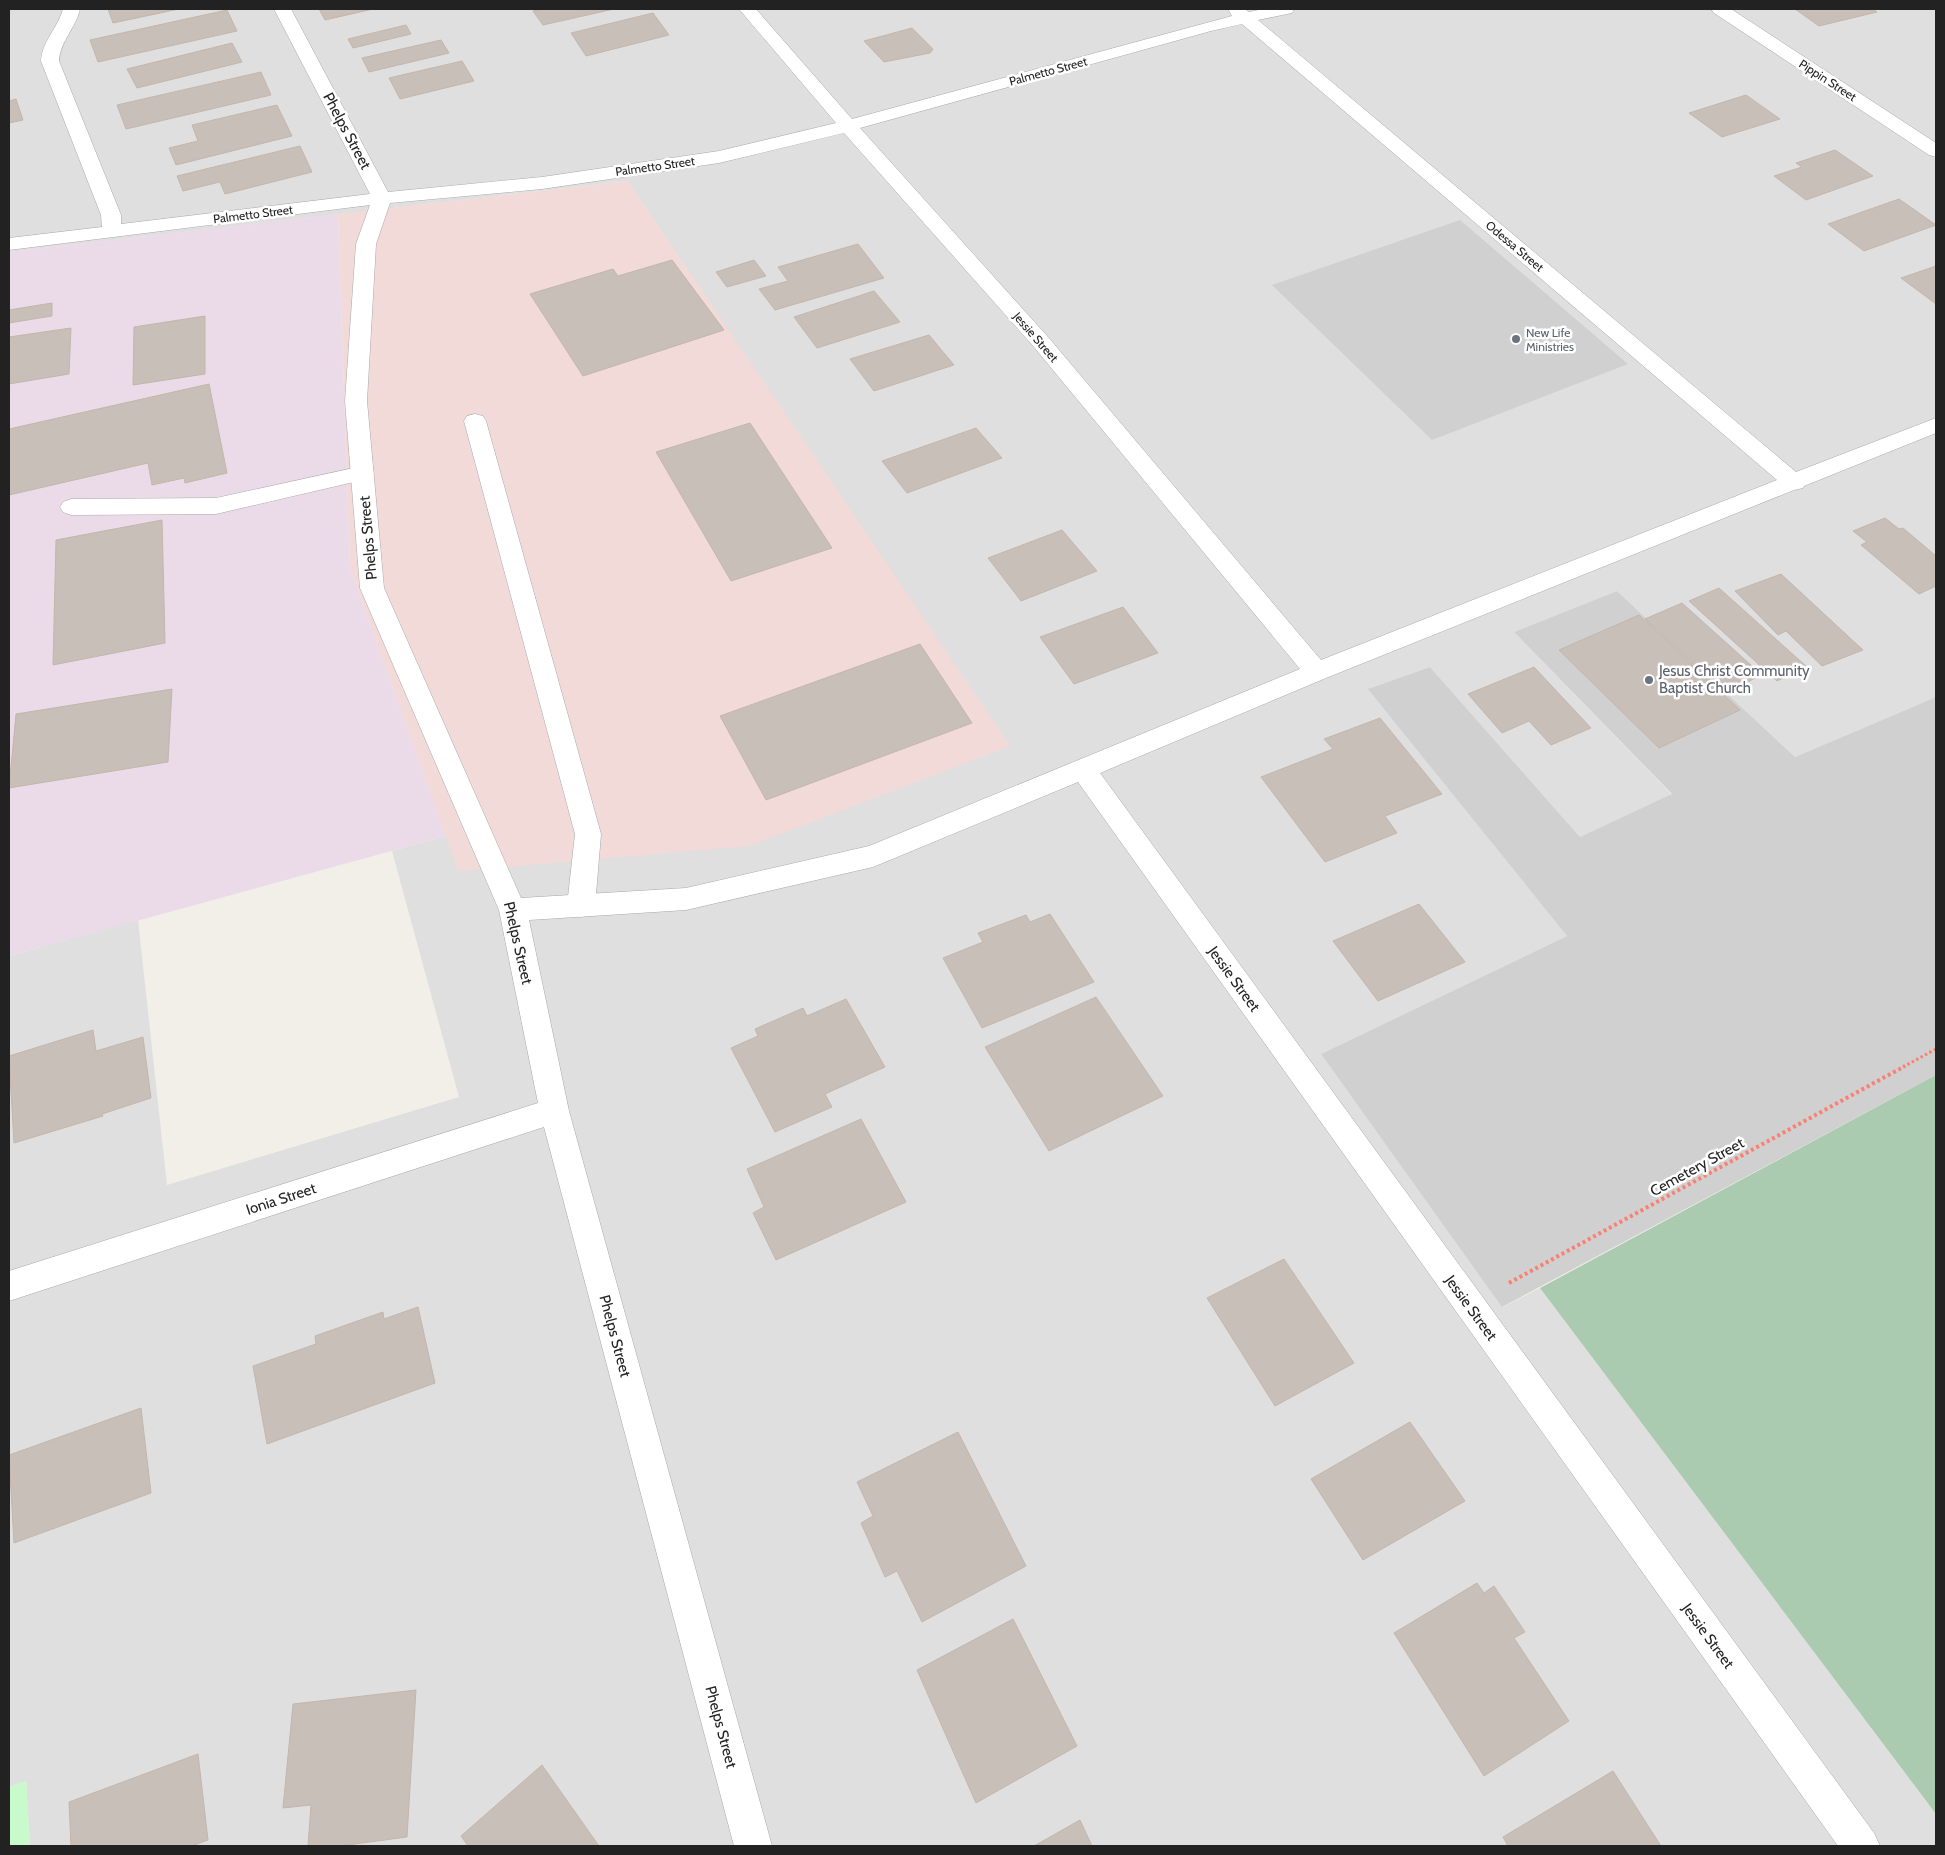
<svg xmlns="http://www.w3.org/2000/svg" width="1945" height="1855" font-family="Cabin,sans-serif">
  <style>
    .residential { fill: #e0dfdf }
    .commercial { fill: #f2dad9 }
    .industrial { fill: #ebdbe8 }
    .religious { fill: #d0d0d0 }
    .cemetery { fill: #aacbaf }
    .park { fill: #c8facc }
    .building { fill: #c7bfb8; stroke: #c4b6ab }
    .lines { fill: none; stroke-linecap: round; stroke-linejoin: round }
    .service-casing { stroke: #a9a9a9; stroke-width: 1 }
    .minor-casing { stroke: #a9a9a9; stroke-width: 1 }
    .path-far1 { stroke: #fa8072; stroke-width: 3; stroke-dasharray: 2.5 2.5; stroke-linecap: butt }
    .path { stroke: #fa8072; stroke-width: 4; stroke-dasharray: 3 3; stroke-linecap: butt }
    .service { fill: #fff; fill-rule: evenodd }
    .minor { fill: #fff; fill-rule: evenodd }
    .worship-dot { fill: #6b7280; stroke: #fff; stroke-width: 2 }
    .labels { text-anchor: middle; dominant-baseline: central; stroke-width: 5; stroke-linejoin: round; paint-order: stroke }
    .far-street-label { font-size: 12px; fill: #222; stroke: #fff }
    .far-worship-label { font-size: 12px; fill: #5b616d; stroke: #fff; text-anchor: start }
    .street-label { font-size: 15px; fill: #222; stroke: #fff }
    .worship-label { font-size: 15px; fill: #5b616d; stroke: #fff; text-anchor: start }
  </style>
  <rect width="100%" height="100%" fill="#f2efe9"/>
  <!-- residential -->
  <path class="residential" d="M 9,9 L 1936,9 L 1936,697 L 1795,757 L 1617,591 L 1514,632 L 1672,795 L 1580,837 L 1430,667 L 1369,689 L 1567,936 L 1321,1054 L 1503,1307 L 1540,1288 L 1936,1814 L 1936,1846 L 30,1846 L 26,1781 L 9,1787 L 9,956 L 138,920 L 167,1185 L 459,1097 L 392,851 L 446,836 L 459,871 L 628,181 L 9,252 Z"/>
  <!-- commercial -->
  <path class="commercial" d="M 628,181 L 1010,746 L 749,846 L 458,871 L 350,568 L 338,214 Z"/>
  <!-- industrial -->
  <path class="industrial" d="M 338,214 L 350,568 L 446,836 L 9,956 L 9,252 Z"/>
  <!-- religious -->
  <g class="religious">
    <path d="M 1460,220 L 1628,364 L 1432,440 L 1272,285 Z"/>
    <path d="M 1617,591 L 1795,757 L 1936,697 L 1936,1075 L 1502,1307 L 1321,1054 L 1567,936 L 1368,689 L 1430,667 L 1580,837 L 1672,794 L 1514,632 Z"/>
  </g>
  <!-- cemetery -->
  <path class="cemetery" d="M 1936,1075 L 1936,1814 L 1540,1288 Z"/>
  <!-- park -->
  <path class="park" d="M 26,1781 L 30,1846 L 9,1846 L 9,1787 Z"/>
  <!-- building -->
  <g class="building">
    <path d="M 108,9 L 179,9 L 113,23 Z"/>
    <path d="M 319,9 L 373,9 L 325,20 Z"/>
    <path d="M 542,9 L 614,9 L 543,25 L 533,11 Z"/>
    <path d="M 1795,9 L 1872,9 L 1877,12 L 1819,26 Z"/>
    <path d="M 227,10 L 237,31 L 98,62 L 90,40 Z"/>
    <path d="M 653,13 L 669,35 L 586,56 L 571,33 Z"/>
    <path d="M 406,25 L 411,34 L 353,48 L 348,39 Z"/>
    <path d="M 912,28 L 933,49 L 930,53 L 884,62 L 864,41 Z"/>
    <path d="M 441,40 L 449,53 L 369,72 L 362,58 Z"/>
    <path d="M 232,43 L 242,62 L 137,88 L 127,69 Z"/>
    <path d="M 462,61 L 474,81 L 400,99 L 389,78 Z"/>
    <path d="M 261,72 L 271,95 L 126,129 L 117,105 Z"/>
    <path d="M 1746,95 L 1780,119 L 1722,137 L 1689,113 Z"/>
    <path d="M 16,99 L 23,120 L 9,123 L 9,101 Z"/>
    <path d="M 277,105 L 292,136 L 176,165 L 169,148 L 198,141 L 192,125 Z"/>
    <path d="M 300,146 L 312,172 L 225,194 L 220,182 L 183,191 L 177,176 Z"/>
    <path d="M 1835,150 L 1873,176 L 1806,200 L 1774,176 L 1802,167 L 1796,163 Z"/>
    <path d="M 1899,199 L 1936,225 L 1864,251 L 1828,224 Z"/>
    <path d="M 858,244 L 884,278 L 775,310 L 759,289 L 788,281 L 778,267 Z"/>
    <path d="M 672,260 L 724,330 L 583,376 L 530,294 L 613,269 L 618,276 Z"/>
    <path d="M 754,260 L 766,276 L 727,287 L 716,272 Z"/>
    <path d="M 1936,266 L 1936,304 L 1901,278 Z"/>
    <path d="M 874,291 L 900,322 L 817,348 L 794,317 Z"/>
    <path d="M 52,303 L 52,316 L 9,323 L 9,310 Z"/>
    <path d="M 205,316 L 205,374 L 133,385 L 134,327 Z"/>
    <path d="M 71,328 L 69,374 L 9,384 L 9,337 Z"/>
    <path d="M 929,335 L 954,365 L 874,391 L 850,359 Z"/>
    <path d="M 209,384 L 227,473 L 185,483 L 184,478 L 152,485 L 148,463 L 9,495 L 9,429 Z"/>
    <path d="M 750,423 L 832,548 L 731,581 L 656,452 Z"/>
    <path d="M 976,428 L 1002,458 L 907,493 L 882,461 Z"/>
    <path d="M 1885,518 L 1899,529 L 1903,528 L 1936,556 L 1936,586 L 1919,594 L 1861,545 L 1867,542 L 1853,531 Z"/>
    <path d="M 162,520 L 165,643 L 53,665 L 56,540 Z"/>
    <path d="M 1062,530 L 1097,571 L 1021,601 L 988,558 Z"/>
    <path d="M 1781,574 L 1863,650 L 1822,666 L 1786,631 L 1778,635 L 1735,591 Z"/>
    <path d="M 1719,588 L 1807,667 L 1777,681 L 1689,601 Z"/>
    <path d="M 1682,603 L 1762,675 L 1724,693 L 1645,619 Z"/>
    <path d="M 1123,607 L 1158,653 L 1074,684 L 1040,637 Z"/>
    <path d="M 1639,615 L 1740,710 L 1659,748 L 1559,650 Z"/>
    <path d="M 920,644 L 972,723 L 766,800 L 720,716 Z"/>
    <path d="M 1534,667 L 1591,728 L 1551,745 L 1529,721 L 1502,733 L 1468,694 Z"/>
    <path d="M 172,689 L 168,762 L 9,788 L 16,714 Z"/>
    <path d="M 1380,718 L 1442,794 L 1385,816 L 1397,833 L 1325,862 L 1261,777 L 1333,749 L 1324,739 Z"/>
    <path d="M 1419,904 L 1465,962 L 1378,1001 L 1333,941 Z"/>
    <path d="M 1050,914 L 1094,982 L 982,1028 L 943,958 L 983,942 L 978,933 L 1026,915 L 1030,922 Z"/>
    <path d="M 1096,997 L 1163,1096 L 1049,1151 L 985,1047 Z"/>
    <path d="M 846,999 L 885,1067 L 825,1094 L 832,1107 L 775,1132 L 731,1048 L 758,1036 L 755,1029 L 803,1008 L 807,1016 Z"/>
    <path d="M 93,1030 L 96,1051 L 143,1037 L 151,1098 L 102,1114 L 103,1116 L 14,1143 L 9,1056 Z"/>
    <path d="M 861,1119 L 906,1202 L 776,1260 L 753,1213 L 764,1207 L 747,1169 Z"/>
    <path d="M 1284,1259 L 1354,1363 L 1275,1406 L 1207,1298 Z"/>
    <path d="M 418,1307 L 435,1383 L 267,1444 L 253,1366 L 316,1344 L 315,1336 L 383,1312 L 384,1319 Z"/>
    <path d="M 141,1408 L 151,1493 L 14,1543 L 9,1455 Z"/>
    <path d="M 1410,1422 L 1465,1501 L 1363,1560 L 1311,1479 Z"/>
    <path d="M 958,1432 L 1026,1566 L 922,1622 L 897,1571 L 885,1577 L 861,1523 L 873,1516 L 857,1482 Z"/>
    <path d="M 1477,1583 L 1484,1593 L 1494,1586 L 1525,1632 L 1514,1638 L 1569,1721 L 1484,1776 L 1394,1633 Z"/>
    <path d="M 1013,1619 L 1077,1746 L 976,1803 L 917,1670 Z"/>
    <path d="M 416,1690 L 407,1837 L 340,1846 L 308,1846 L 311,1805 L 283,1808 L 293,1704 Z"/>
    <path d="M 198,1754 L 208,1840 L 192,1846 L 71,1846 L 69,1802 Z"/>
    <path d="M 542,1765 L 599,1846 L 468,1846 L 461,1836 Z"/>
    <path d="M 1613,1771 L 1661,1846 L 1508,1846 L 1503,1837 Z"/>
    <path d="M 1080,1820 L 1092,1846 L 1034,1846 Z"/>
  </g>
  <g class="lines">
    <!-- service casing -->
    <g class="service-casing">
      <g id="service">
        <path d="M 475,414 L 483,416 L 486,421 L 601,834 L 595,906 L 591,914 L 581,917 L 571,914 L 567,906 L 575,834 L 464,421 L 467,416 Z"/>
        <path d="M 363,466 L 371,468 L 374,473 L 371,478 L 216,514 L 71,515 L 63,512 L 60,507 L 63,502 L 71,499 L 216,498 Z"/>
      </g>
    </g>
    <!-- minor casing -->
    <g class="minor-casing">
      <g id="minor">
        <path d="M 63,9 L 80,9 C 76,28 60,41 59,61 L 121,215 L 121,224 L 370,194 L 274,9 L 291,9 L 388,192 L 542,177 L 719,151 L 836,123 L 739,9 L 756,9 L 852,119 L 1232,16 L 1228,9 L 1245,9 L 1249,12 L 1263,9 L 1294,9 L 1292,13 L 1258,20 L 1796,472 L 1936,418 L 1936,433 L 1804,486 L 1803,488 L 1794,490 L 1326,678 L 1100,773 L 1874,1833 L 1880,1846 L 1838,1846 L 1078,782 L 873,867 L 686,910 L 529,920 L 569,1111 L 772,1846 L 734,1846 L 544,1127 L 9,1301 L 9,1271 L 538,1103 L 499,910 L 360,588 L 345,401 L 356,244 L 370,205 L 9,250 L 9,238 L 102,227 L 101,215 L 41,61 C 42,41 58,28 63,9 ZM 1242,24 L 1777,480 L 1321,660 L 1048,337 L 860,128 L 1211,31 ZM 844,133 L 1034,347 L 1300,669 L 869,846 L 686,888 L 521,898 L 384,588 L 367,401 L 376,244 L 390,203 L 542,189 L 719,163 Z"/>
        <path d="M 1711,9 L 1731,9 L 1936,143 L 1936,157 L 1929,155 L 1714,13 Z"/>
      </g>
    </g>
    <!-- path-far1 -->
    <path class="path-far1" d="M 1903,1067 L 1936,1049"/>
    <!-- path -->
    <path class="path" d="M 1509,1283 L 1905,1066"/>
    <!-- service -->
    <use href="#service" class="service"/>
    <!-- minor -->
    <use href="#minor" class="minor"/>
  </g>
  <!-- markers -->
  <g class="worship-dot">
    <circle cx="1516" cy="339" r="5"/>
    <circle cx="1649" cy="680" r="5"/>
  </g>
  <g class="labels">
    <!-- far-street labels -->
    <g class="far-street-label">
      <text transform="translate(1048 71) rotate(-15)">Palmetto Street</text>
      <text transform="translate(1828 80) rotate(33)">Pippin Street</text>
      <text transform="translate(655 166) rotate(-8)">Palmetto Street</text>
      <text transform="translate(253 214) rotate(-7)">Palmetto Street</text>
      <text transform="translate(1515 246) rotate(40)">Odessa Street</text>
      <text transform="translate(1036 337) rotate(49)">Jessie Street</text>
    </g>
    <!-- far-worship labels -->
    <g class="far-worship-label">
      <text x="1526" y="332">New Life<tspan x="1526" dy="14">Ministries</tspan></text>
    </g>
    <!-- street labels -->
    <g class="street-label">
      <text transform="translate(347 131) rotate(62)">Phelps Street</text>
      <text transform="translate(368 538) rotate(-95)">Phelps Street</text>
      <text transform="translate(518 943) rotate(77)">Phelps Street</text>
      <text transform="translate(1234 979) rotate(54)">Jessie Street</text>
      <text transform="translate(1697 1167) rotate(-29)">Cemetery Street</text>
      <text transform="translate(281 1199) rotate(-18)">Ionia Street</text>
      <text transform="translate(1471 1308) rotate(54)">Jessie Street</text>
      <text transform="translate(615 1336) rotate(75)">Phelps Street</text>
      <text transform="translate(1708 1636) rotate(54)">Jessie Street</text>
      <text transform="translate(721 1727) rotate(75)">Phelps Street</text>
    </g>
    <!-- worship labels -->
    <g class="worship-label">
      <text x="1659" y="671">Jesus Christ Community<tspan x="1659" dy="17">Baptist Church</tspan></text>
    </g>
  </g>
  <!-- border -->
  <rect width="1945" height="1855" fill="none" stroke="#222222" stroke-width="20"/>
</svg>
